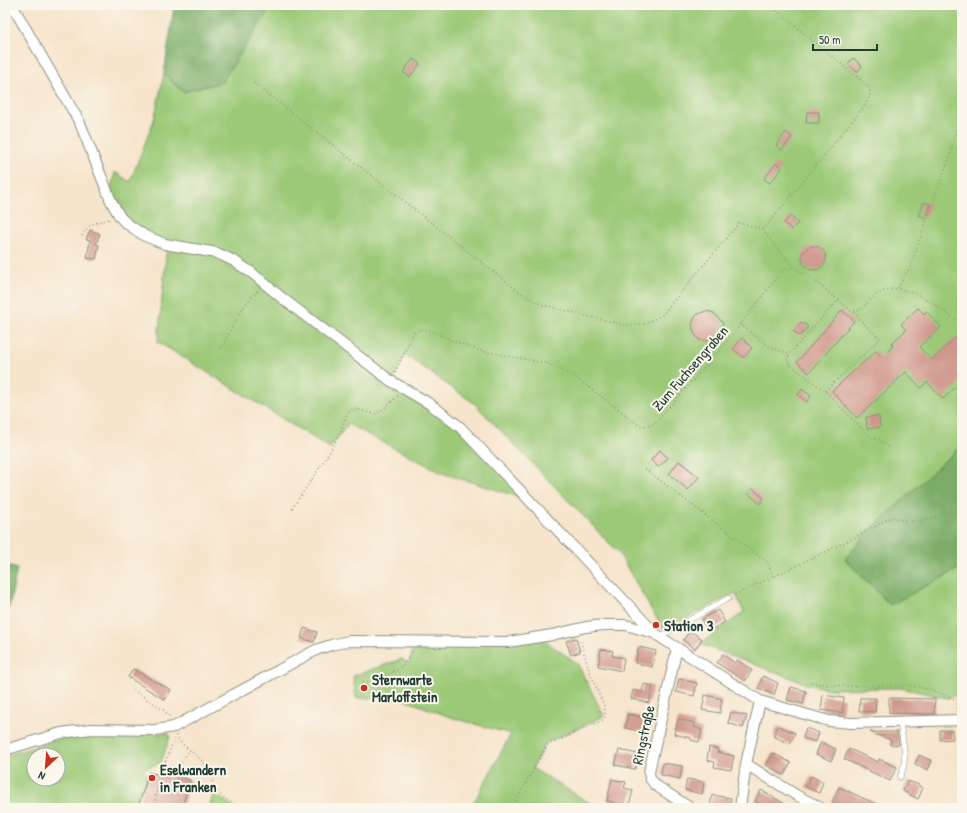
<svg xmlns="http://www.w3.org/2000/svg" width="967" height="813" font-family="'Patrick Hand',sans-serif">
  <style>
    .green { fill: #9bc977; stroke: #5d8356; fill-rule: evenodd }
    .forest { fill: #7cad68; stroke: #4e754e }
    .building { fill: #d0978c }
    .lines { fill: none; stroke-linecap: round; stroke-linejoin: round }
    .service-casing { stroke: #8a9080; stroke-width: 6 }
    .minor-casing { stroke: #8a9080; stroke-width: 12 }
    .path { stroke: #8a9080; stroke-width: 1.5; stroke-dasharray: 1 3; stroke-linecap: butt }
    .service { stroke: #fff; stroke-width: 5 }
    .minor { stroke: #fff; stroke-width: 10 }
    .poi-dot { fill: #c8321e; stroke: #fbf7ec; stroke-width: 1.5 }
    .labels { text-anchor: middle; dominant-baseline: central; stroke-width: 4; stroke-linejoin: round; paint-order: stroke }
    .street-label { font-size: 15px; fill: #1f3d34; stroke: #fbf7ec }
    .poi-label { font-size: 15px; font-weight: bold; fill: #1f3d34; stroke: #fbf7ec; text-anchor: start }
  </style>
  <rect width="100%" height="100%" fill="#fbf7ec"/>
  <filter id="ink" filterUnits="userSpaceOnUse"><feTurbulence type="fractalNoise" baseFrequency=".025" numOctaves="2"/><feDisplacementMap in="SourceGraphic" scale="8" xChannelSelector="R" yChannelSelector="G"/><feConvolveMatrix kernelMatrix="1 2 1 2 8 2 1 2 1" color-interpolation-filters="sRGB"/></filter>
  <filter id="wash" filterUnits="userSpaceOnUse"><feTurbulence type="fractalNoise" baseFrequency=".012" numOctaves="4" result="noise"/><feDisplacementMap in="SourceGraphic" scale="16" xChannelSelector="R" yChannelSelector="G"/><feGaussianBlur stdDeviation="0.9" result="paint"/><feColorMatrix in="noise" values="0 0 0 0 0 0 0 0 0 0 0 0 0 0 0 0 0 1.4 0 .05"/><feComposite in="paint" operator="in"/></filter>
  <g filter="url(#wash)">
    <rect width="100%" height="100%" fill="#f6e4cb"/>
    <!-- green -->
    <g class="green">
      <path d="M 272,5 L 962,5 L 962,293 L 958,305 L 962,309 L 962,445 L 868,532 L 845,559 L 890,605 L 962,567 L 962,674 L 960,676 L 961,694 L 947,698 L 900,688 L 830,689 L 810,685 L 700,644 L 744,612 L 735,593 L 664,630 L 648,604 L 619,553 L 474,403 L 405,355 L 393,380 L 453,421 L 529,500 L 442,473 L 348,424 L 330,448 L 158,342 L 167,244 L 132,229 L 109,197 L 115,172 L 130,182 L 154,120 L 164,74 L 183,92 L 222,82 Z"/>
      <path d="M 541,633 L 545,641 L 577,663 L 604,716 L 546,743 L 532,768 L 598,808 L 471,808 L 511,734 L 450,717 L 400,698 L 356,698 L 353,676 L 402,659 L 409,664 L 415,642 Z"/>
      <path d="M 168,733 L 170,736 L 161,763 L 148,767 L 141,771 L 148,773 L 143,789 L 140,789 L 134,808 L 5,808 L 5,756 L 67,737 ZM 34,755 L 58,755 L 58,779 L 34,779 Z"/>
      <path d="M 214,794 L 235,808 L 209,808 Z"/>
    </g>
    <!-- forest -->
    <g class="forest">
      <path d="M 173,5 L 272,5 L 222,82 L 183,92 L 164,74 L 174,7 Z"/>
      <path d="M 962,445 L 962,567 L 890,605 L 845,559 L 868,532 Z"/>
      <path d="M 5,564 L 17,569 L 9,608 L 5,606 Z"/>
    </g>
    <g id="blocks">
      <!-- building -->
      <g class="building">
        <path d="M 853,58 L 862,66 L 857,72 L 848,64 Z"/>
        <path d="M 413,59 L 420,64 L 410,77 L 403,72 Z"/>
        <path d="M 807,112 L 819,112 L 819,123 L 806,123 Z"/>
        <path d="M 786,132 L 792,137 L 782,150 L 776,145 Z"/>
        <path d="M 776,163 L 782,168 L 770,183 L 764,179 Z"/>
        <path d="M 924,202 L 930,204 L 926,218 L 919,215 Z"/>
        <path d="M 790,216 L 798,223 L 792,230 L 784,223 Z"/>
        <path d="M 90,230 L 100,234 L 96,244 L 99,245 L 96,259 L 87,258 L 90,240 L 86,239 Z"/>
        <circle cx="814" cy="258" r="12"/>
        <path d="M 918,308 L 924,314 L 926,311 L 941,327 L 919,347 L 932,360 L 956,337 L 962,343 L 962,381 L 943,399 L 927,382 L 921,388 L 906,372 L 857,418 L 832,391 L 876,351 L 882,357 L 893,346 L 891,344 L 906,330 L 901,324 Z"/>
        <path d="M 842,310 L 854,321 L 809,373 L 797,362 Z"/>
        <path d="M 706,311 L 714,313 L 723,323 L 718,336 L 715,339 L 707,341 L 699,340 L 694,333 L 692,325 L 695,317 L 698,314 Z"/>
        <path d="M 801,322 L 808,327 L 800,336 L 793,331 Z"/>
        <path d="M 742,338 L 752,348 L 744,358 L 733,349 Z"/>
        <path d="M 802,389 L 811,396 L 807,402 L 798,395 Z"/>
        <path d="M 879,416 L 880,427 L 867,429 L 866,417 Z"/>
        <path d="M 660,450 L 668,458 L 658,467 L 651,460 Z"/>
        <path d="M 679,461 L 699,477 L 688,490 L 669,474 Z"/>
        <path d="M 752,488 L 764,498 L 760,504 L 748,493 Z"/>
        <path d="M 718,610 L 725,622 L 709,631 L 702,619 Z"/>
        <path d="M 304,628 L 317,632 L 314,642 L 301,638 Z"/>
        <path d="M 690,631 L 702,639 L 695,649 L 683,640 Z"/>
        <path d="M 576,638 L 580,652 L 571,655 L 566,641 Z"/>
        <path d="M 639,647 L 656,651 L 652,667 L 635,663 Z"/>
        <path d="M 601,649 L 613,651 L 612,656 L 624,658 L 622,671 L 598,666 Z"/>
        <path d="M 722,654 L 735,663 L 737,660 L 752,670 L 745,681 L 717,663 L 722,656 Z"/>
        <path d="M 133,669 L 171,690 L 165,700 L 128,677 Z"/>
        <path d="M 763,676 L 778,683 L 774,695 L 758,688 Z"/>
        <path d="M 679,679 L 697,683 L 694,696 L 676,692 Z"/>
        <path d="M 644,684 L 653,686 L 649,703 L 631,699 L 633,690 L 642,692 Z"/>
        <path d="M 791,687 L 806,691 L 803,704 L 787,700 Z"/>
        <path d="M 705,695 L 722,699 L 720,713 L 702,710 Z"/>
        <path d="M 823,695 L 844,698 L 842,713 L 821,710 Z"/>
        <path d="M 860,698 L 876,698 L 875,712 L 859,711 Z"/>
        <path d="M 889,698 L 935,699 L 934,714 L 889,713 Z"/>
        <path d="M 731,712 L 747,716 L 743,728 L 728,723 Z"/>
        <path d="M 628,714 L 647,718 L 644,732 L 625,728 Z"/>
        <path d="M 678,719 L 695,723 L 694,727 L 702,730 L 699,742 L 691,740 L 691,738 L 674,734 Z"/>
        <path d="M 778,726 L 795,733 L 790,744 L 773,736 Z"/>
        <path d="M 806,728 L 819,733 L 816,742 L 803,738 Z"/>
        <path d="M 940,730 L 952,730 L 953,739 L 940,740 Z"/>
        <path d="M 870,732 L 897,732 L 899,745 L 890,745 L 891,740 Z"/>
        <path d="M 821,742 L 836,749 L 831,761 L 816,754 Z"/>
        <path d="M 709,747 L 718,749 L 717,752 L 734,756 L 731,770 L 714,767 L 715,762 L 707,760 Z"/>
        <path d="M 849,749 L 878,762 L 879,759 L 897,767 L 890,781 L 844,759 Z"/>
        <path d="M 619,750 L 638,754 L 635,769 L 615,765 Z"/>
        <path d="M 773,753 L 791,763 L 784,775 L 766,765 Z"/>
        <path d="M 919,755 L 932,761 L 928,770 L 915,764 Z"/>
        <path d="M 663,763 L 682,766 L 680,779 L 661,775 Z"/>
        <path d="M 149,772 L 168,778 L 169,773 L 190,780 L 182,808 L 154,808 L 139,804 Z"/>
        <path d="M 811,776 L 823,782 L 819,793 L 806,787 Z"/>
        <path d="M 612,779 L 626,782 L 624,788 L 633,790 L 629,806 L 626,805 L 625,808 L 615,805 L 616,803 L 607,801 Z"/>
        <path d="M 687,779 L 704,782 L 702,794 L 685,790 Z"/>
        <path d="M 908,781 L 919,785 L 919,786 L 923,788 L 918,799 L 903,791 Z"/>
        <path d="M 839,787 L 865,799 L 886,808 L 846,808 L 832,802 Z"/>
        <path d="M 761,790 L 792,808 L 767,808 L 755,801 Z"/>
        <path d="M 712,795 L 731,798 L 729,808 L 710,807 Z"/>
      </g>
    </g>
  </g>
  <g filter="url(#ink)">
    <use href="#blocks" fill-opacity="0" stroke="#8a9080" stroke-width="1"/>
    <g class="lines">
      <!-- service casing -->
      <g class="service-casing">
        <g id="service">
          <path d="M 659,637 L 729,598"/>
          <path d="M 900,722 C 902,740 909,760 900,777"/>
        </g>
      </g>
      <!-- minor casing -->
      <g class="minor-casing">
        <g id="minor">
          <path d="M 12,5 L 80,123 L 111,201 L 120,217 L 126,223 L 145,236 L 165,244 L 217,253 L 234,261 L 252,273 L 282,298 L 391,381 L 430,404 L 460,427 L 653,631"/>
          <path d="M 677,648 L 649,772 L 650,778 L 655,785 L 690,808"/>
          <path d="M 5,750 L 61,733 L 91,729 L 155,730 L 174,727 L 316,650 L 331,645 L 349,641 L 508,642 L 552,635 L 586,627 L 604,625 L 626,625 L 654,633 L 677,648 L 760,701 L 801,713 L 829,721 L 851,723 L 962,720"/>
          <path d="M 746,764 L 796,795 L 821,808"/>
          <path d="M 740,808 L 746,764 L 760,701"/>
        </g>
      </g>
      <!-- path -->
      <g class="path">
        <path d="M 770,5 L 869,87 C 871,94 869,98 866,104 L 764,229 L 764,232 L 793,267 L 813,279 L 851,311 C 860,313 865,305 871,299 C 902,272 936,307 962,324"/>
        <path d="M 254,83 L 523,295 L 543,305 L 623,325 L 645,324 L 662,315 L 739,223 L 764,229"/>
        <path d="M 82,236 C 88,223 98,222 111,219"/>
        <path d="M 898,288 L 910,267 L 951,152 L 958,123"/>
        <path d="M 839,299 L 789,354 L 787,362 L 825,391 L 871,438 L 880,440 L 889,447"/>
        <path d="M 740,324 L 770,347 L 789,354"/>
        <path d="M 221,349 C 232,329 240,306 258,291"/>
        <path d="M 395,372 L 414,332 L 423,329 L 430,330 L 451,340 L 481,351 L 545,363 L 558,368 L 574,376 L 639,425 C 652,428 655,423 663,414 L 722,348 L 775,280 L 785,269 L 793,267"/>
        <path d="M 825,391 L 880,339 L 859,319 L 855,312"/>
        <path d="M 645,469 L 767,562 L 773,576"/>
        <path d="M 292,509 C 308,484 326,460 340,433 C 343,427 344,416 350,411 C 358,405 368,416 377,413 C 382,411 393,400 398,396"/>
        <path d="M 735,595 L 852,539 L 892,517 L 910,522 L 930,519 L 962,506"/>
        <path d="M 811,682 C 842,689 875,684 907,685 C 921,686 944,694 957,700 L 957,712"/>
        <path d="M 363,686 L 362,683 C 384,676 403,673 413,650"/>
        <path d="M 133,690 L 165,711 L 171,719"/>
        <path d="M 176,735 C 182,747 194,752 202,761 C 211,772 210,775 214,786 C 219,798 232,803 243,808"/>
        <path d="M 164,765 L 178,768 L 189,750"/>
        <path d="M 153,808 L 164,765 L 175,737"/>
        <path d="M 209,808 L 214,787"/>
        <path d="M 512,808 L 547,745 L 603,720 L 605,717 L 605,709 L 589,670 L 580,639"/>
      </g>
      <!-- service -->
      <use href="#service" class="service"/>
      <!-- minor -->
      <use href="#minor" class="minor"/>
    </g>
  </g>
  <!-- markers -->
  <g class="poi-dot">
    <circle cx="656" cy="625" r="4"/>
    <circle cx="364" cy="688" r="4"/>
    <circle cx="152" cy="778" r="4"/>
  </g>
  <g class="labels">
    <!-- street labels -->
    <g class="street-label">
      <text transform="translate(690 368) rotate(-49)">Zum Fuchsengraben</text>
      <text transform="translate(643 735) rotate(-78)">Ringstraße</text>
    </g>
    <!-- poi labels -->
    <g class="poi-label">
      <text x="664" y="625">Station 3</text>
      <text x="372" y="679">Sternwarte<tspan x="372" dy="17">Marloffstein</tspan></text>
      <text x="160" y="769">Eselwandern<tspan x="160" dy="17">in Franken</tspan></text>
    </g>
  </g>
  <!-- margin -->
  <rect width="967" height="813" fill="none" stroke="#fbf7ec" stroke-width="20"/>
  <!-- north arrow -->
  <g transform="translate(46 767) rotate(206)"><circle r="19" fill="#fbf7ec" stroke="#a3ada2"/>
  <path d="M0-3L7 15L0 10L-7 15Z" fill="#c8321e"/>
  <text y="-6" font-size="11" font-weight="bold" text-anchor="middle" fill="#1f3d34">N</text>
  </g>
  <!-- scale -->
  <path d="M813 44v6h64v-6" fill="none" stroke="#1f3d34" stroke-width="2"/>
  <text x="819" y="44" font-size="12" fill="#1f3d34" stroke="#fbf7ec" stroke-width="3" paint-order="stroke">50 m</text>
</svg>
